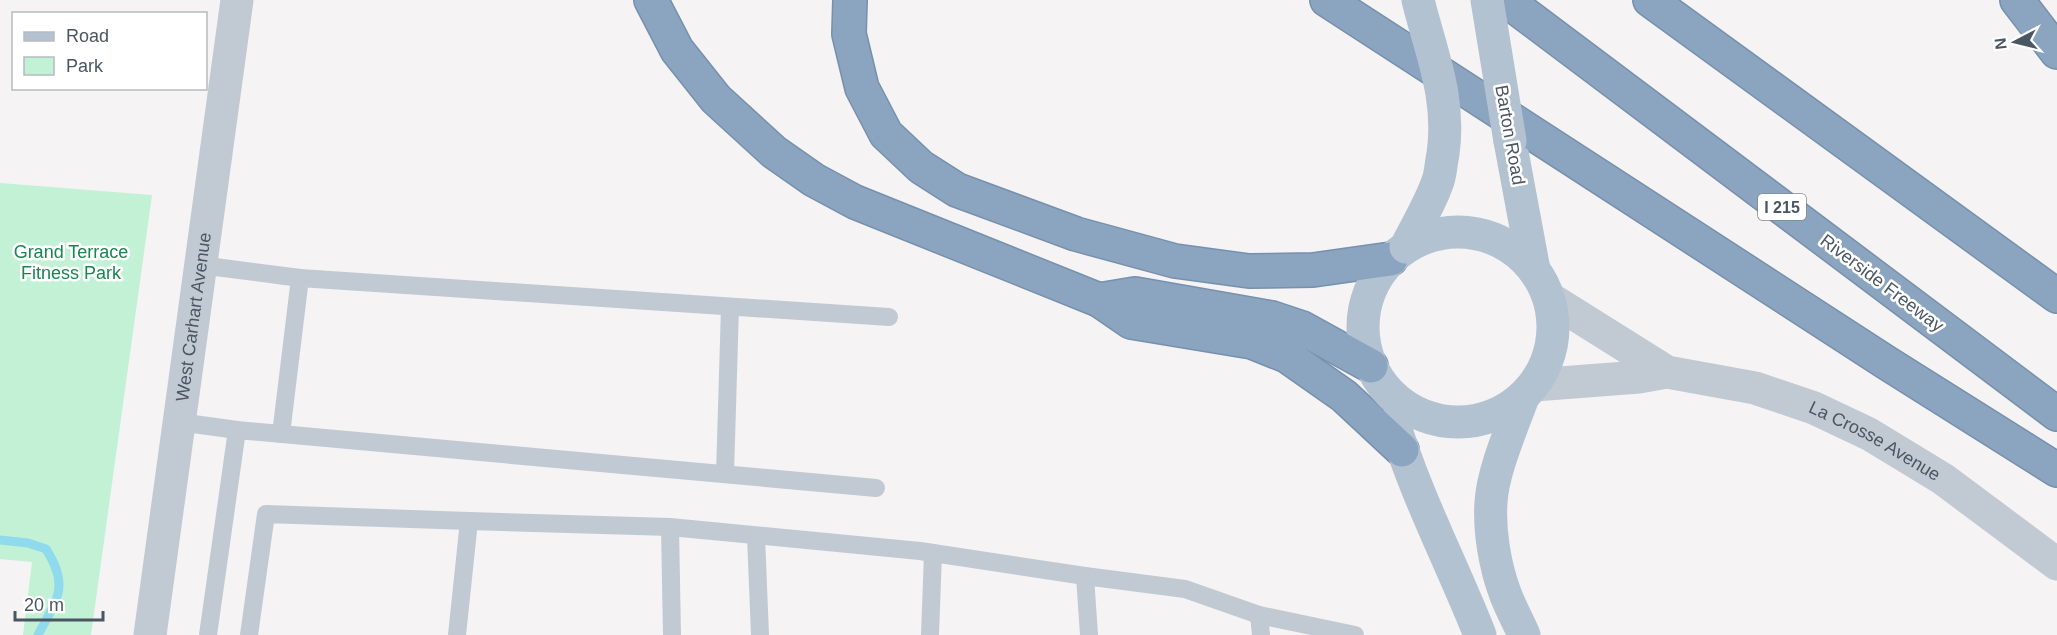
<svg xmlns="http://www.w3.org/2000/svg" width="2057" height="635" font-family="Arial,sans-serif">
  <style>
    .green { fill: #c3f1d5 }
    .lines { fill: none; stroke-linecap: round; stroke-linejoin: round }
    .stream { stroke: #90daee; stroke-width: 9 }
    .highway-casing { stroke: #7690ad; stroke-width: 36 }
    .lane { stroke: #c1cad2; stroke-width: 18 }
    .street { stroke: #c1cad2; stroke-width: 33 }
    .primary { stroke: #b3c2d1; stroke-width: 33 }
    .highway { stroke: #8ba5c1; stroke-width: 33 }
    .primary-bridge { stroke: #b3c2d1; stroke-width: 33 }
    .labels { text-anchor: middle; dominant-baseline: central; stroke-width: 5; stroke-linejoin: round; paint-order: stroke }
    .shield { fill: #fff; stroke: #808990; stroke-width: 1.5 }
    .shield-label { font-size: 16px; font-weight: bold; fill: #4a5661 }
    .street-label { font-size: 18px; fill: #4a5661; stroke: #fff }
    .park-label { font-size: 18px; fill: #17864f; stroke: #fff }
  </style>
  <rect width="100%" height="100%" fill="#f5f3f3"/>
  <!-- green -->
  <path class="green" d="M 0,183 L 152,195 L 91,635 L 23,635 L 32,562 L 0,559 Z"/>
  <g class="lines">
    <!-- stream -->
    <path class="stream" d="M 0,540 L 28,543 L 46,549 C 70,587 57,599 38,635"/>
    <!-- highway casing -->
    <g class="highway-casing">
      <g id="highway">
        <path d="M 651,0 L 677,50 L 716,99 L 774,152 L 814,180 L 855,202 L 1099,300 L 1131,322 L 1252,342 L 1287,356 L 1344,396 L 1402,450"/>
        <path d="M 850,0 L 849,34 L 862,88 L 886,134 L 921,167 L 957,190 L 1076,234 L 1175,261 L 1249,271 L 1313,270 L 1391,259"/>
        <path d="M 1327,0 L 1887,363 L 2057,470"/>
        <path d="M 1506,0 L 2057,414"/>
        <path d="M 1650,0 L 2057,296"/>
        <path d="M 2017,0 L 2057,52"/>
        <path d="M 1099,300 L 1135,294 L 1272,318 L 1302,328 L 1371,366"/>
      </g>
    </g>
    <!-- lane -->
    <g class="lane">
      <path d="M 200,265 L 300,278"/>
      <path d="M 179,422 L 237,430"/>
      <path d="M 281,434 L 300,278 L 889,317"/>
      <path d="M 725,474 L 730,307"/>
      <path d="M 469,521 L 670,527 L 672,635"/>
      <path d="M 670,527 L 920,551 L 1085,576 L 1089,635"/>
      <path d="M 756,536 L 760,635"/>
      <path d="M 1085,576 L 1185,589 L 1259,615"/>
      <path d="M 208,635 L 237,430 L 876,488"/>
      <path d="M 249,635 L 266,514 L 469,521 L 457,635"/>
      <path d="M 930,635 L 933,553"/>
      <path d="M 1261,635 L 1259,615 L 1355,635"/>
    </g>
    <!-- street -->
    <g class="street">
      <path id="s1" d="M 1549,298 L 1667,372 L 1755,388 L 1814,408 L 1869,434 L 1943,479 L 2057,564"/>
      <path d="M 1534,385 L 1639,377 L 1667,372"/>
      <path id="s2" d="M 150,635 L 237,0"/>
    </g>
    <!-- primary -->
    <g class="primary">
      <path d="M 1510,141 L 1534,270"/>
      <circle cx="1458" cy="327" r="95"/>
      <path d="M 1523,397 C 1512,428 1493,470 1491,502 C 1489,531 1495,566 1505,593 C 1510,607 1518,621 1524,635"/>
      <path d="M 1394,423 C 1416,496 1452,564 1480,635"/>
    </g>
    <!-- highway -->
    <use href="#highway" class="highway"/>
    <!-- primary-bridge -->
    <g class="primary-bridge">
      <path d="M 1487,0 L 1510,141"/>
      <path d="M 1406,247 C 1417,225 1430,204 1438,181 C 1441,172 1441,162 1443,154 C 1451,97 1431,53 1418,0"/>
    </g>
  </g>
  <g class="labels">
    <!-- shield labels -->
    <rect class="shield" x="1758" y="194" width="48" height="26" rx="4.5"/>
    <g class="shield-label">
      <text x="1782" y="207">I 215</text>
    </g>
    <!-- street labels -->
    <g class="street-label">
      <text transform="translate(1510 135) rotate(80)">Barton Road</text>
      <text transform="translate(1882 283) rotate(37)">Riverside Freeway</text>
      <text stroke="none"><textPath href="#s2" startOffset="321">West Carhart Avenue</textPath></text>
      <text stroke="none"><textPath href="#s1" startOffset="360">La Crosse Avenue</textPath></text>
    </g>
    <!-- park labels -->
    <g class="park-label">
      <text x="71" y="252">Grand Terrace<tspan x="71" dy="21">Fitness Park</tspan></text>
    </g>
  </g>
  <!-- legend -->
  <rect x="12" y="12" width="195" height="78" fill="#ffffff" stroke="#b7bbc0" stroke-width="1.5"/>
  <rect x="24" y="32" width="30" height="9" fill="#b3c2d1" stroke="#b7bbc0" stroke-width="1.5"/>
  <text x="66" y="42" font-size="18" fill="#4a5661">Road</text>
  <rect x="24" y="57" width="30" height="18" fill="#c3f1d5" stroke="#b7bbc0" stroke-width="1.5"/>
  <text x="66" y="72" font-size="18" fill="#4a5661">Park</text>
  <!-- north arrow -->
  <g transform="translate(2015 42) rotate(263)" stroke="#ffffff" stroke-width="4.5" paint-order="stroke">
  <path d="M0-4.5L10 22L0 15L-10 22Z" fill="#4a5661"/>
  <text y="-9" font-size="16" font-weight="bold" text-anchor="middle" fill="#4a5661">N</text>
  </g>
  <!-- scale -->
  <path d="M15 611v9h88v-9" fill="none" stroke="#4a5661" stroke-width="3"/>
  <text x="24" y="611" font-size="18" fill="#4a5661" stroke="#ffffff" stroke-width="4.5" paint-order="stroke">20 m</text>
</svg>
